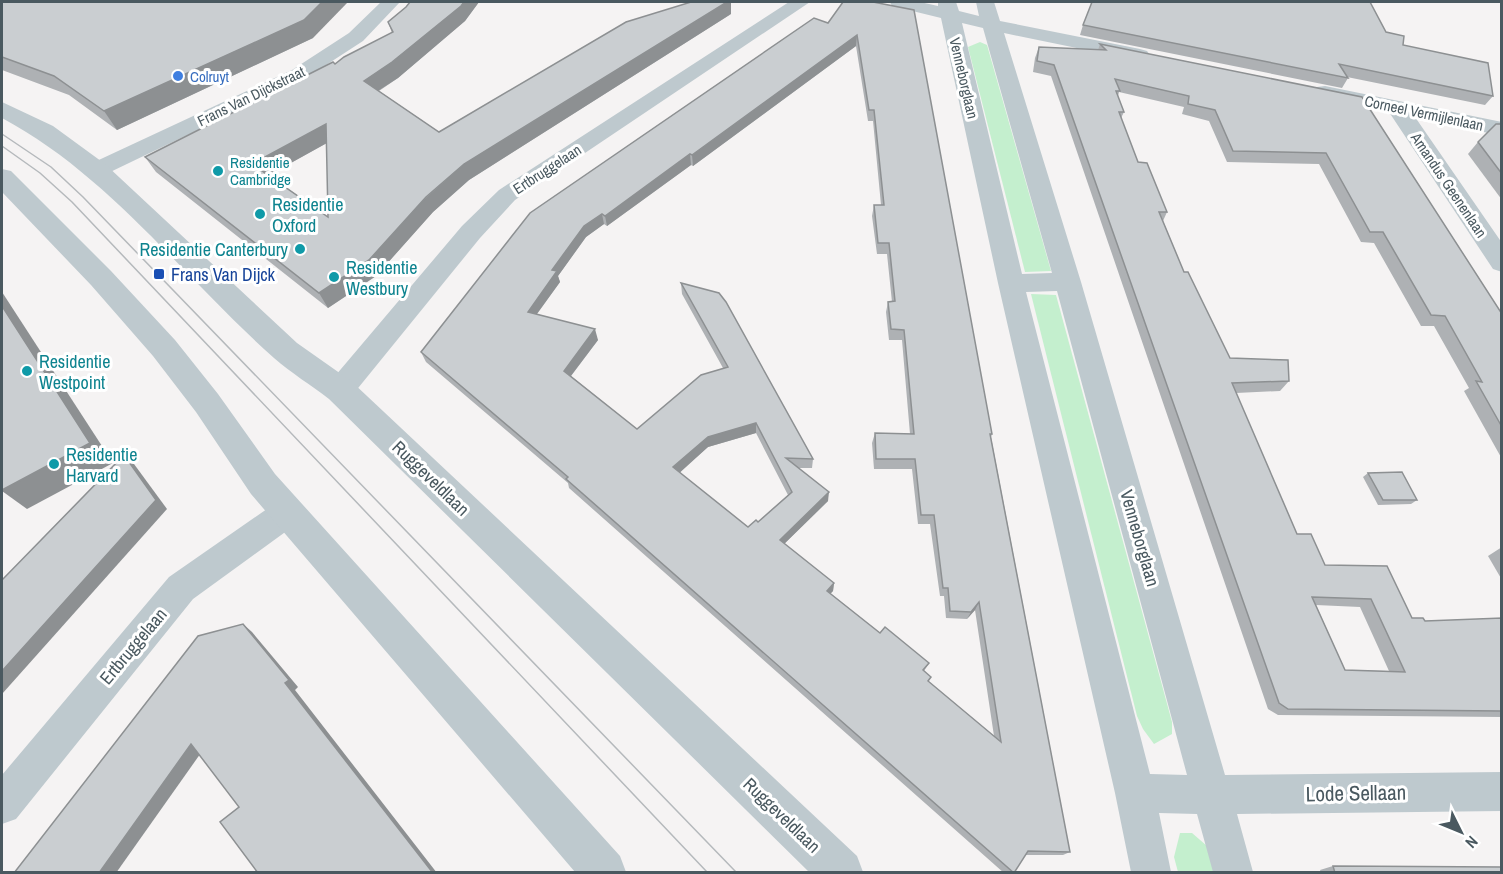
<svg xmlns="http://www.w3.org/2000/svg" width="1503" height="874" font-family="'Archivo Narrow',sans-serif">
  <style>
    .green { fill: #c4efce }
    .lines { fill: none; stroke-linecap: round; stroke-linejoin: round }
    .minor { fill: #bec9ce; fill-rule: evenodd }
    .tertiary { fill: #bec9ce; fill-rule: evenodd }
    .tram { stroke: #b5b9bc; stroke-width: 1.5 }
    .wall { fill: #aeb1b4; fill-rule: evenodd }
    .shaded-wall { fill: #8d9092 }
    .building { fill: #caced1; stroke: #8d9092; stroke-width: 1.5; fill-rule: evenodd }
    .shop-dot { fill: #3f7fe0; stroke: #fff; stroke-width: 2 }
    .culture-dot { fill: #0f9aa8; stroke: #fff; stroke-width: 2 }
    .transit-dot { fill: #1a4fb4; stroke: #fff; stroke-width: 2 }
    .labels { text-anchor: middle; dominant-baseline: central; stroke-width: 6; stroke-linejoin: round; paint-order: stroke }
    .far-shop-label { font-size: 15px; fill: #366cbe; stroke: #fff; text-anchor: start }
    .far-street-label { font-size: 15px; fill: #4a5960; stroke: #fff }
    .far-culture-label { font-size: 15px; fill: #0d838f; stroke: #fff; text-anchor: start }
    .culture-label { font-size: 18px; fill: #0d838f; stroke: #fff; text-anchor: start }
    .transit-label { font-size: 18px; fill: #164399; stroke: #fff; text-anchor: start }
    .street-label { font-size: 18px; fill: #4a5960; stroke: #fff }
    .near-street-label { font-size: 21px; fill: #4a5960; stroke: #fff }
  </style>
  <rect width="100%" height="100%" fill="#f5f3f3"/>
  <!-- green -->
  <g class="green">
    <path d="M 980,42 L 987,45 L 1051,271 L 1025,272 L 968,47 Z"/>
    <path d="M 1031,294 L 1056,295 L 1172,722 L 1172,734 L 1154,744 L 1143,729 L 1137,716 Z"/>
    <path d="M 1180,833 L 1192,833 L 1207,846 L 1215,872 L 1178,872 L 1174,857 Z"/>
  </g>
  <g class="lines">
    <!-- minor -->
    <g class="minor">
      <path d="M 381,2 L 400,2 L 363,41 L 306,78 L 104,175 L 96,177 L 88,175 L 84,170 L 88,165 L 292,70 L 349,33 Z"/>
      <path d="M 789,2 L 810,2 L 515,200 L 480,238 L 350,398 L 340,401 L 330,398 L 326,390 L 330,382 L 462,226 L 499,190 Z"/>
      <path d="M 890,2 L 920,2 L 938,6 L 938,2 L 956,2 L 959,11 L 979,16 L 976,2 L 994,2 L 1000,21 L 1140,49 L 1147,51 L 1150,55 L 1147,59 L 1140,61 L 1004,33 L 1081,282 L 1225,775 L 1502,772 L 1502,811 L 1237,814 L 1253,872 L 1213,872 L 1197,814 L 1159,813 L 1171,872 L 1131,872 L 1115,793 L 998,283 L 941,18 L 892,6 ZM 962,23 L 983,28 L 1052,273 L 1022,274 ZM 1057,291 L 1187,775 L 1150,774 L 1026,292 Z"/>
      <path d="M 1325,86 L 1502,122 L 1502,136 L 1415,117 L 1502,243 L 1502,272 L 1493,269 L 1389,112 L 1317,97 L 1314,92 L 1317,87 Z"/>
      <path d="M 288,498 L 299,502 L 304,512 L 299,522 L 193,599 L 16,819 L 2,824 L 2,775 L 169,577 L 277,502 Z"/>
    </g>
    <!-- tertiary -->
    <g class="tertiary">
      <path d="M 2,102 L 53,126 L 105,164 L 297,343 L 351,381 L 857,856 L 863,872 L 809,872 L 329,399 C 311,385 291,373 274,358 C 184,278 109,175 2,118 Z"/>
      <path d="M 2,169 L 11,171 L 111,271 L 175,340 L 218,394 L 275,474 L 620,856 L 626,872 L 575,872 L 251,494 L 196,412 L 153,356 L 91,285 L 2,192 Z"/>
    </g>
    <!-- tram -->
    <g class="tram">
      <path d="M 2,134 L 51,167 L 83,197 L 736,872"/>
      <path d="M 2,146 L 40,173 L 72,202 L 707,872"/>
    </g>
  </g>
  <!-- wall -->
  <g class="wall">
    <path d="M 2,2 L 313,38 L 117,130 L 69,95 L 2,70 Z"/>
    <path d="M 410,2 L 479,2 L 465,21 L 398,78 L 379,91 L 439,132 L 731,14 L 469,180 L 433,212 L 376,276 L 328,308 L 156,172 L 145,157 L 335,64 L 392,33 L 388,22 L 406,7 ZM 327,143 L 328,217 L 269,175 Z"/>
    <path d="M 914,10 L 992,434 L 991,437 L 1070,852 L 1063,855 L 1025,855 L 1014,873 L 1004,873 L 569,488 L 568,483 L 426,362 L 421,352 L 828,23 ZM 856,46 L 868,121 L 873,121 L 881,205 L 874,205 L 872,216 L 877,254 L 887,254 L 892,302 L 888,302 L 886,312 L 889,340 L 902,340 L 910,434 L 875,433 L 872,443 L 874,469 L 912,469 L 918,524 L 930,524 L 940,596 L 944,596 L 946,618 L 967,619 L 975,610 L 994,736 L 929,682 L 924,671 L 929,663 L 880,633 L 830,593 L 833,591 L 834,583 L 784,544 L 828,501 L 799,468 L 812,468 L 813,459 L 681,283 L 682,294 L 723,368 L 637,429 L 571,376 L 598,340 L 537,314 L 560,282 L 558,276 L 586,237 L 604,224 L 607,226 L 691,165 L 693,166 ZM 756,433 L 788,495 L 758,522 L 748,527 L 679,472 L 708,447 Z"/>
    <path d="M 1083,25 L 1386,32 L 1403,45 L 1493,96 L 1485,105 L 1347,77 L 1348,78 L 1342,88 L 1080,35 Z"/>
    <path d="M 1100,44 L 1362,97 L 1502,314 L 1502,459 L 1464,391 L 1469,388 L 1434,326 L 1421,326 L 1374,243 L 1361,242 L 1319,164 L 1227,162 L 1209,121 L 1182,114 L 1184,107 L 1119,92 L 1118,96 L 1124,112 L 1121,118 L 1138,162 L 1167,212 L 1163,221 L 1184,272 L 1230,358 L 1289,381 L 1280,391 L 1236,393 L 1297,534 L 1325,565 L 1412,618 L 1425,621 L 1502,618 L 1502,717 L 1278,715 L 1268,709 L 1051,76 L 1033,72 L 1035,58 L 1039,47 L 1098,50 ZM 1316,605 L 1360,607 L 1389,671 L 1345,670 Z"/>
    <path d="M 1502,124 L 1502,200 L 1468,154 L 1478,142 Z"/>
    <path d="M 1368,473 L 1417,500 L 1411,504 L 1378,505 L 1363,477 Z"/>
    <path d="M 1502,547 L 1502,580 L 1488,556 Z"/>
    <path d="M 1333,866 L 1502,873 L 1321,873 L 1320,870 Z"/>
  </g>
  <!-- shaded-wall -->
  <g class="shaded-wall">
    <path d="M 322,2 L 348,2 L 313,38 L 117,130 L 104,111 Z"/>
    <path d="M 464,2 L 479,2 L 465,21 L 398,78 L 370,96 L 364,81 Z"/>
    <path d="M 727,2 L 731,2 L 731,14 L 469,180 L 433,212 L 376,276 L 328,308 L 319,293 L 464,164 Z"/>
    <path d="M 857,35 L 856,46 L 693,166 L 692,155 Z"/>
    <path d="M 326,124 L 334,139 L 262,179 L 252,164 Z"/>
    <path d="M 690,154 L 691,165 L 607,226 L 605,216 Z"/>
    <path d="M 602,214 L 604,224 L 586,237 L 558,276 L 560,282 L 531,322 L 528,312 L 552,270 L 584,226 Z"/>
    <path d="M 2,292 L 113,463 L 27,509 L 2,491 Z"/>
    <path d="M 595,329 L 598,340 L 567,381 L 564,371 Z"/>
    <path d="M 756,423 L 756,433 L 708,447 L 675,477 L 673,467 L 708,437 Z"/>
    <path d="M 124,455 L 134,464 L 167,509 L 2,694 L 2,671 Z"/>
    <path d="M 829,492 L 828,501 L 779,549 L 780,540 Z"/>
    <path d="M 834,583 L 833,591 L 826,599 L 827,591 Z"/>
    <path d="M 979,602 L 975,610 L 967,619 L 971,612 Z"/>
    <path d="M 243,624 L 252,632 L 298,687 L 295,690 L 437,873 L 433,873 L 285,683 Z"/>
    <path d="M 191,744 L 203,750 L 116,873 L 99,873 Z"/>
  </g>
  <!-- building -->
  <g class="building">
    <path d="M 2,2 L 322,2 L 304,20 L 104,111 L 54,76 L 2,57 Z"/>
    <path d="M 410,2 L 464,2 L 461,6 L 392,62 L 364,81 L 439,132 L 626,22 L 691,2 L 727,2 L 464,164 L 426,197 L 369,260 L 319,293 L 145,157 L 333,62 L 335,64 L 344,57 L 393,32 L 388,22 L 406,7 ZM 326,124 L 328,217 L 252,164 Z"/>
    <path d="M 843,2 L 873,2 L 914,10 L 992,434 L 990,434 L 1070,852 L 1028,851 L 1014,873 L 566,479 L 568,477 L 421,352 L 530,213 L 814,18 L 828,23 ZM 857,35 L 869,110 L 874,110 L 884,205 L 874,205 L 878,243 L 889,243 L 895,301 L 888,302 L 891,329 L 904,330 L 914,434 L 875,433 L 876,459 L 915,459 L 921,515 L 934,515 L 943,588 L 948,588 L 950,611 L 971,612 L 979,602 L 1001,742 L 928,681 L 931,677 L 923,670 L 929,663 L 885,627 L 880,633 L 827,591 L 834,583 L 780,540 L 829,492 L 786,458 L 813,459 L 726,302 L 719,293 L 681,283 L 728,367 L 701,375 L 637,429 L 564,371 L 595,329 L 528,312 L 557,271 L 552,270 L 584,226 L 602,214 L 605,216 L 690,154 L 692,155 ZM 756,423 L 792,492 L 758,522 L 756,520 L 748,527 L 673,467 L 708,437 Z"/>
    <path d="M 1092,2 L 1370,2 L 1386,32 L 1404,36 L 1403,45 L 1488,63 L 1493,96 L 1339,64 L 1348,78 L 1083,25 Z"/>
    <path d="M 1100,44 L 1362,97 L 1502,314 L 1502,427 L 1476,381 L 1482,382 L 1445,316 L 1431,315 L 1383,232 L 1370,232 L 1326,153 L 1233,151 L 1215,110 L 1188,104 L 1189,96 L 1115,79 L 1120,91 L 1116,91 L 1124,112 L 1119,112 L 1138,162 L 1147,163 L 1167,212 L 1159,212 L 1184,272 L 1188,272 L 1230,358 L 1288,360 L 1289,381 L 1232,383 L 1297,534 L 1311,534 L 1325,565 L 1387,566 L 1412,618 L 1423,618 L 1425,621 L 1502,618 L 1502,711 L 1288,709 L 1279,703 L 1054,65 L 1037,61 L 1039,47 L 1106,50 ZM 1312,597 L 1371,599 L 1405,672 L 1345,670 Z"/>
    <path d="M 1496,124 L 1502,124 L 1502,174 L 1478,142 Z"/>
    <path d="M 2,306 L 90,443 L 2,490 Z"/>
    <path d="M 124,455 L 156,500 L 2,671 L 2,580 Z"/>
    <path d="M 1402,472 L 1417,500 L 1383,500 L 1368,473 Z"/>
    <path d="M 243,624 L 289,680 L 285,683 L 433,873 L 258,873 L 220,822 L 239,807 L 191,744 L 99,873 L 14,873 L 198,636 Z"/>
    <path d="M 1333,866 L 1502,867 L 1502,873 L 1335,873 Z"/>
  </g>
  <!-- markers -->
  <circle class="shop-dot" cx="178" cy="76" r="6"/>
  <g class="culture-dot">
    <circle cx="218" cy="171" r="6"/>
    <circle cx="260" cy="214" r="6"/>
    <circle cx="300" cy="249" r="6"/>
    <circle cx="334" cy="277" r="6"/>
    <circle cx="27" cy="371" r="6"/>
    <circle cx="54" cy="464" r="6"/>
  </g>
  <rect class="transit-dot" x="153" y="268" width="12" height="12" rx="3"/>
  <g class="labels">
    <!-- far-shop labels -->
    <g class="far-shop-label">
      <text x="190" y="76">Colruyt</text>
    </g>
    <!-- far-street labels -->
    <g class="far-street-label">
      <text transform="translate(964 78) rotate(77)">Venneborglaan</text>
      <text transform="translate(251 96) rotate(-26)">Frans Van Dijckstraat</text>
      <text transform="translate(1424 113) rotate(12)">Corneel Vermijlenlaan</text>
      <text transform="translate(547 169) rotate(-33)">Ertbruggelaan</text>
      <text transform="translate(1449 185) rotate(56)">Amandus Geenenlaan</text>
    </g>
    <!-- far-culture labels -->
    <g class="far-culture-label">
      <text x="230" y="162">Residentie<tspan x="230" dy="17">Cambridge</tspan></text>
    </g>
    <!-- culture labels -->
    <g class="culture-label">
      <text x="272" y="204">Residentie<tspan x="272" dy="21">Oxford</tspan></text>
      <text x="288" y="249" text-anchor="end">Residentie Canterbury</text>
      <text x="346" y="267">Residentie<tspan x="346" dy="21">Westbury</tspan></text>
      <text x="39" y="361">Residentie<tspan x="39" dy="21">Westpoint</tspan></text>
      <text x="66" y="454">Residentie<tspan x="66" dy="21">Harvard</tspan></text>
    </g>
    <!-- transit labels -->
    <g class="transit-label">
      <text x="171" y="274">Frans Van Dijck</text>
    </g>
    <!-- street labels -->
    <g class="street-label">
      <text transform="translate(431 478) rotate(44)">Ruggeveldlaan</text>
      <text transform="translate(1140 538) rotate(74)">Venneborglaan</text>
      <text transform="translate(133 646) rotate(-50)">Ertbruggelaan</text>
      <text transform="translate(782 815) rotate(44)">Ruggeveldlaan</text>
    </g>
    <!-- near-street labels -->
    <g class="near-street-label">
      <text transform="translate(1356 793) rotate(-1)">Lode Sellaan</text>
    </g>
  </g>
  <!-- border -->
  <rect width="1503" height="874" fill="none" stroke="#4a5960" stroke-width="6"/>
  <!-- north arrow -->
  <g transform="translate(1461 832) rotate(133)" stroke="#ffffff" stroke-width="4.5" paint-order="stroke">
  <path d="M0-4.5L10 22L0 15L-10 22Z" fill="#4a5960"/>
  <text y="-9" font-size="16" font-weight="bold" text-anchor="middle" fill="#4a5960">N</text>
  </g>
</svg>
